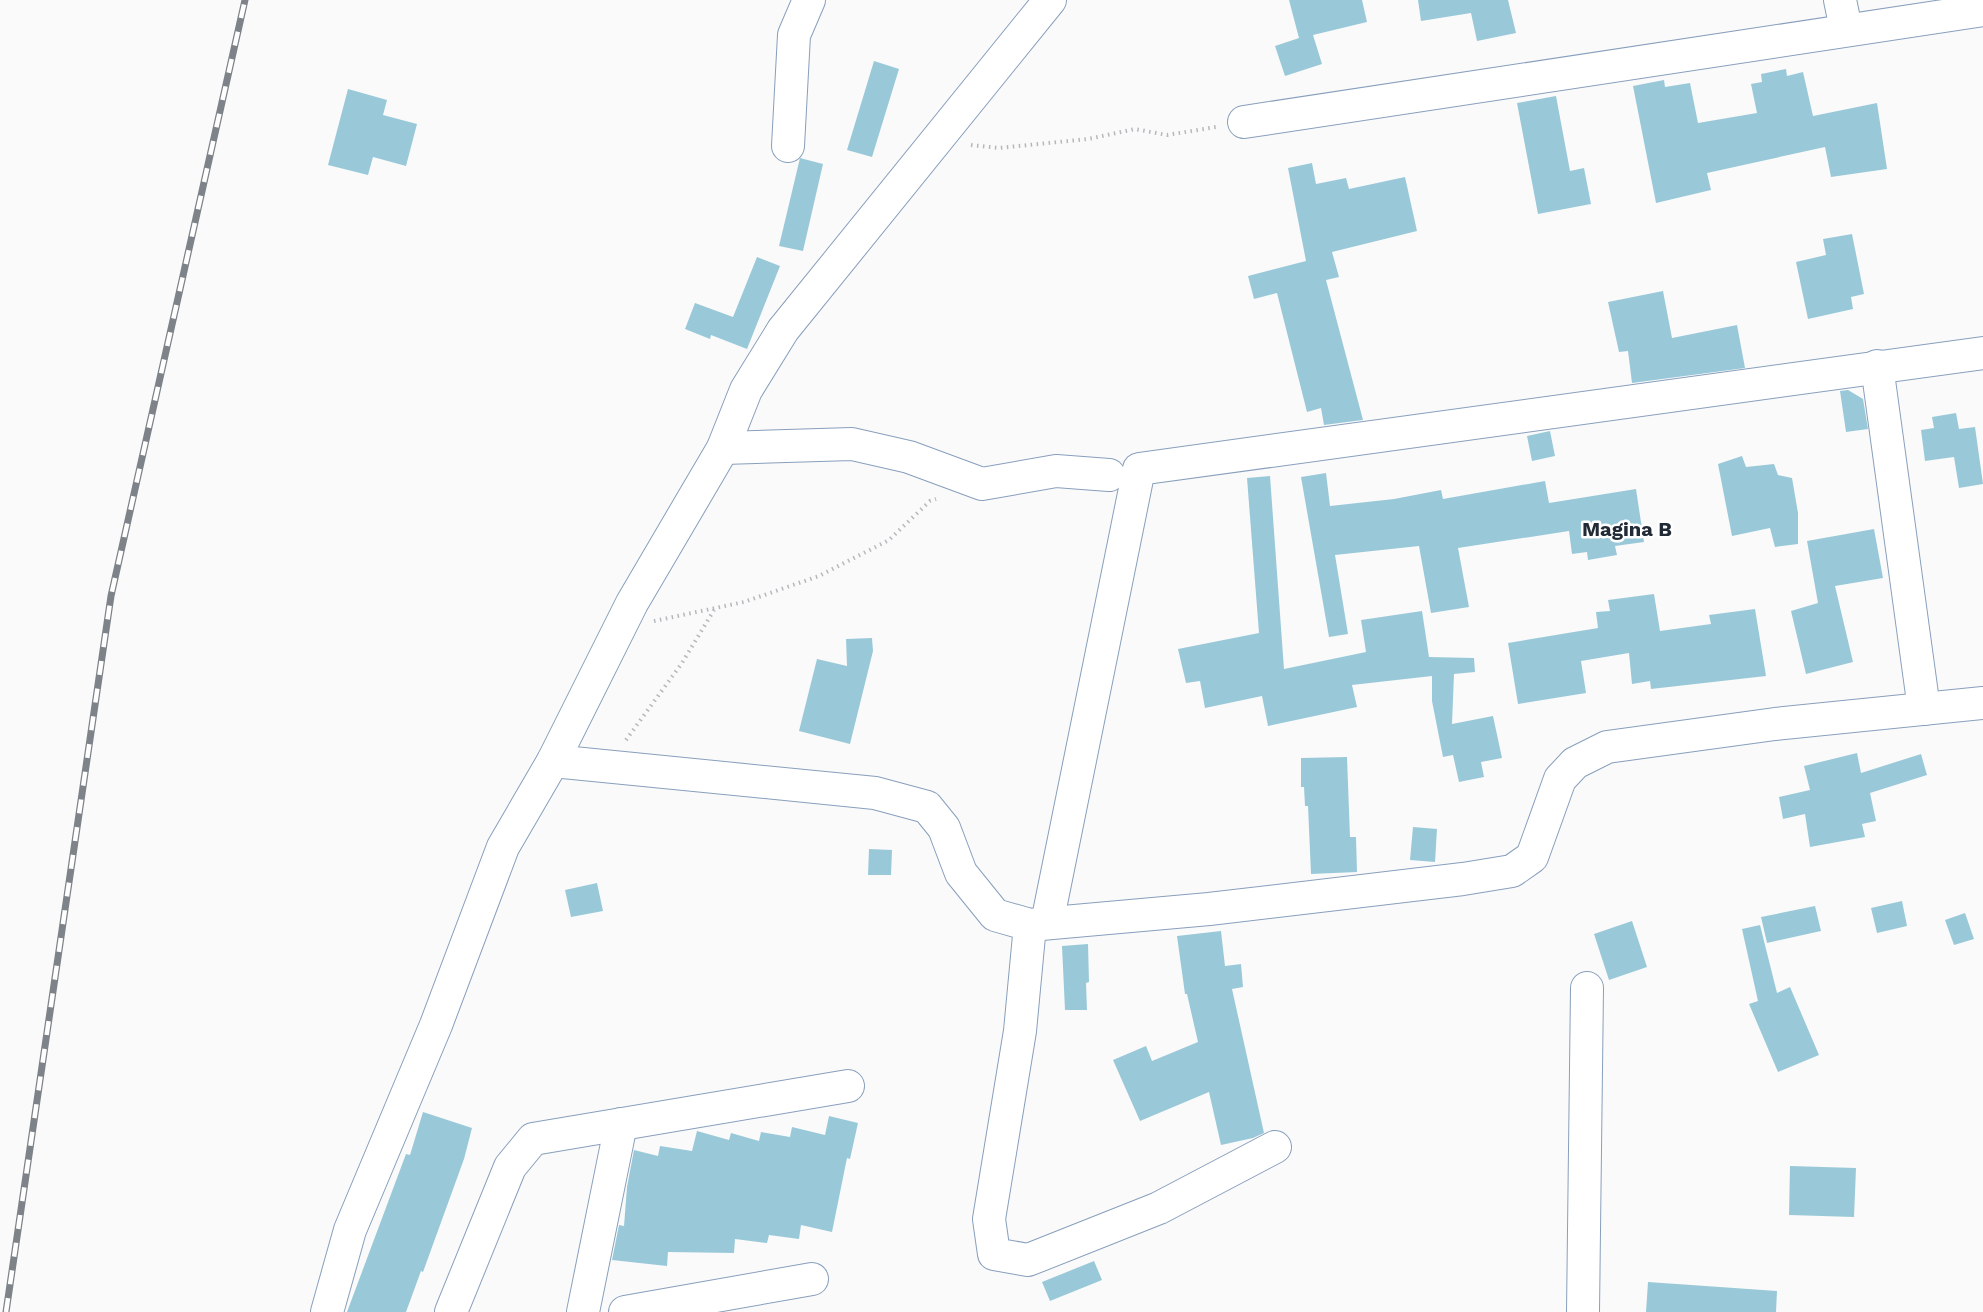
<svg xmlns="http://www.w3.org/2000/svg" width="1983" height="1312" font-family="'Work Sans',sans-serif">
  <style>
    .building { fill: #99c9d9 }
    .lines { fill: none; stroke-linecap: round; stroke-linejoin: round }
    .street-casing { stroke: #889fbc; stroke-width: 34 }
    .path { stroke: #b5b8bb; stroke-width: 4; stroke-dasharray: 1.5 4.5; stroke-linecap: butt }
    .street { stroke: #fff; stroke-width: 32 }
    .rail-casing { stroke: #7e8389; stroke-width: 7 }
    .rail { stroke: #fff; stroke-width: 4.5; stroke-dasharray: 14; stroke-linecap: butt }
    .labels { text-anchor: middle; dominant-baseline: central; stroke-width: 5; stroke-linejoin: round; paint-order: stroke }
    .quarter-label { font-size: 20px; font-weight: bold; fill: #212a35; stroke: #fff }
  </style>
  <rect width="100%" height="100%" fill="#fafafa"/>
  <!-- building -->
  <g class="building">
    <path d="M 1289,0 L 1362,0 L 1367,22 L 1313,35 L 1322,64 L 1285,76 L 1275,46 L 1299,38 Z"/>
    <path d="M 1418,0 L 1508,0 L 1516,33 L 1477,41 L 1471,13 L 1421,21 Z"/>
    <path d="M 874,61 L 899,69 L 872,157 L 847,150 Z"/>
    <path d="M 1786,69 L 1787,76 L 1803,72 L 1813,116 L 1877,103 L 1887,169 L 1831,177 L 1825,147 L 1707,173 L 1711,190 L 1656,203 L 1633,86 L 1664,80 L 1665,87 L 1690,83 L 1698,123 L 1757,113 L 1751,84 L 1762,82 L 1761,74 Z"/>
    <path d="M 348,89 L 387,100 L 383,115 L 417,124 L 406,166 L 373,157 L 368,175 L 328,165 Z"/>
    <path d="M 1556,96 L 1570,171 L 1584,168 L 1591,204 L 1538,214 L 1517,103 Z"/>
    <path d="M 800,158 L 823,164 L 803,251 L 779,246 Z"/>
    <path d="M 1312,163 L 1316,184 L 1346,178 L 1349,189 L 1405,177 L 1417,231 L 1332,252 L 1339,277 L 1326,280 L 1363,420 L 1324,425 L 1321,408 L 1307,412 L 1277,293 L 1254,299 L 1248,276 L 1306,261 L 1288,168 Z"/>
    <path d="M 1852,234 L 1864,294 L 1851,297 L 1853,309 L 1808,319 L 1796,262 L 1826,255 L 1823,239 Z"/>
    <path d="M 757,257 L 780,266 L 747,349 L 711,335 L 710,339 L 685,329 L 695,303 L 733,317 Z"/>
    <path d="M 1663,291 L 1672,338 L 1737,325 L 1745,368 L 1632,383 L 1628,351 L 1619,352 L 1608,302 Z"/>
    <path d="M 1848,390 L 1863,399 L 1868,429 L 1846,432 L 1840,391 Z"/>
    <path d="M 1956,413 L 1959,429 L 1975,427 L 1983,484 L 1959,488 L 1954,457 L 1925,461 L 1921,430 L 1934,428 L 1932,417 Z"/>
    <path d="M 1550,431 L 1555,456 L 1532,461 L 1527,436 Z"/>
    <path d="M 1742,456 L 1746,467 L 1774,464 L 1778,475 L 1792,478 L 1798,513 L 1798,544 L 1775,547 L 1770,528 L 1732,536 L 1718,464 Z"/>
    <path d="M 1326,473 L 1330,506 L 1394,499 L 1441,490 L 1443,499 L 1545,481 L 1549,503 L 1636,489 L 1644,542 L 1615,546 L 1617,555 L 1588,560 L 1587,552 L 1572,554 L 1569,531 L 1458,548 L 1469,607 L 1431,613 L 1419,546 L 1335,555 L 1348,634 L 1329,637 L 1301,477 Z"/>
    <path d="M 1270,476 L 1284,669 L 1366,652 L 1361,620 L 1422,611 L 1429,657 L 1474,658 L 1475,672 L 1454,674 L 1452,724 L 1493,716 L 1502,758 L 1481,762 L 1484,777 L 1459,782 L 1453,755 L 1443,757 L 1432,701 L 1432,676 L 1352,685 L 1357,707 L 1268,726 L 1262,696 L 1205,708 L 1200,681 L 1186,683 L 1178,649 L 1259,633 L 1247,478 Z"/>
    <path d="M 1874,529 L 1883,578 L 1835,586 L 1853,662 L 1806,674 L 1791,611 L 1818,603 L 1807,541 Z"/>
    <path d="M 1654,594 L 1660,631 L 1711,624 L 1709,615 L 1755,609 L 1766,676 L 1651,689 L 1650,681 L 1632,684 L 1629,653 L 1581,661 L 1586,693 L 1518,704 L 1508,643 L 1598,628 L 1596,612 L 1610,611 L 1608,600 Z"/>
    <path d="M 872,638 L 873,651 L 850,744 L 799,731 L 817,659 L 847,666 L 846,639 Z"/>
    <path d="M 1857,753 L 1861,773 L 1921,754 L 1927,775 L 1870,793 L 1876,821 L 1862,824 L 1865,837 L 1810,847 L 1805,814 L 1783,819 L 1779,797 L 1810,790 L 1804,766 Z"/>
    <path d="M 1347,757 L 1350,837 L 1356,837 L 1357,872 L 1311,874 L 1308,806 L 1305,806 L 1304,787 L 1301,787 L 1301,758 Z"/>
    <path d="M 1413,827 L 1437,829 L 1435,862 L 1410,860 Z"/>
    <path d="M 869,849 L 892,850 L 891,875 L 868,875 Z"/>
    <path d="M 597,883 L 603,911 L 571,917 L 565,890 Z"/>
    <path d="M 1902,901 L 1907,926 L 1877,933 L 1871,908 Z"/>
    <path d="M 1815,906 L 1821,931 L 1767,943 L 1761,917 Z"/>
    <path d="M 1965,913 L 1974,939 L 1954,945 L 1945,920 Z"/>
    <path d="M 1632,921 L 1647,967 L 1609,980 L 1594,934 Z"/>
    <path d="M 1760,925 L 1777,993 L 1790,987 L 1819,1055 L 1778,1072 L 1749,1004 L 1758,1001 L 1742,929 Z"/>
    <path d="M 1221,931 L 1225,966 L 1241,964 L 1243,987 L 1232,989 L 1264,1133 L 1253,1138 L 1221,1145 L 1209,1092 L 1140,1121 L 1113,1060 L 1146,1046 L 1152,1061 L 1198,1042 L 1187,994 L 1185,994 L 1177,936 Z"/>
    <path d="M 1088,944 L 1089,982 L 1086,983 L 1087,1010 L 1065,1010 L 1062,946 Z"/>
    <path d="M 423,1112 L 472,1128 L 464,1159 L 423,1272 L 421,1271 L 406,1312 L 347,1312 L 406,1154 L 410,1155 Z"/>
    <path d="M 829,1116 L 858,1123 L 850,1159 L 847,1158 L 832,1232 L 801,1225 L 799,1239 L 769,1235 L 767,1243 L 735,1239 L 734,1253 L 668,1252 L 667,1266 L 612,1260 L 619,1225 L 624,1226 L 627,1187 L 634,1150 L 658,1156 L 660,1146 L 692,1151 L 697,1131 L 729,1140 L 731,1133 L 759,1141 L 761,1132 L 790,1137 L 792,1127 L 825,1135 Z"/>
    <path d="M 1790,1166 L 1856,1168 L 1854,1217 L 1789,1215 Z"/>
    <path d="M 1094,1261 L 1102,1280 L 1050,1301 L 1042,1282 Z"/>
    <path d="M 1648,1282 L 1777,1291 L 1776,1312 L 1646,1312 Z"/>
  </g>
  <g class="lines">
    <!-- street casing -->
    <g class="street-casing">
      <g id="street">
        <path d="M 1840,0 L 1846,29"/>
        <path d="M 1244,122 L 1983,10"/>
        <path d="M 788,146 L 794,35 L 809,0"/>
        <path d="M 1877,366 L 1924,709"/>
        <path d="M 723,448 L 852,444 L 909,457 L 982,484 L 1056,471 L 1109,475"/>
        <path d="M 553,761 L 875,793 L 927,807 L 944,828 L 961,873 L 995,915 L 1030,925 L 1209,909 L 1463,879 L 1512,871 L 1532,857 L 1560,779 L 1575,763 L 1607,747 L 1775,724 L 1983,703"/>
        <path d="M 1047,923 L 1139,469 L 1983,353"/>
        <path d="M 1030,925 L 1020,1031 L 989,1219 L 994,1254 L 1028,1260 L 1159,1208 L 1275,1147"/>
        <path d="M 327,1312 L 350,1230 L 436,1025 L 503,847 L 553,761 L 632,603 L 723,448 L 746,390 L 783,330 L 1050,0"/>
        <path d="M 451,1312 L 510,1167 L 533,1139 L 848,1086"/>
        <path d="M 583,1312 L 621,1124"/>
        <path d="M 625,1312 L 812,1279"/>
        <path d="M 1583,1312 L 1587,988"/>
      </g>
    </g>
    <!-- path -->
    <g class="path">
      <path d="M 971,145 L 999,148 L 1088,139 L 1135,129 L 1167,135 L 1216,127"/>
      <path d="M 654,621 L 744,602 L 819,576 L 889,540 L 930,501 L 936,499"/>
      <path d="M 626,740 L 682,663 L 714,610"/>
    </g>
    <!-- street -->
    <use href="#street" class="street"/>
    <!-- rail casing -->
    <g class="rail-casing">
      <path id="rail" d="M 6,1312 L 111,596 L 245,0"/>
    </g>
    <!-- rail -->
    <use href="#rail" class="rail"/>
  </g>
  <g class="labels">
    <!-- quarter labels -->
    <g class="quarter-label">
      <text x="1627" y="529">Magina B</text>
    </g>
  </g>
</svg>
